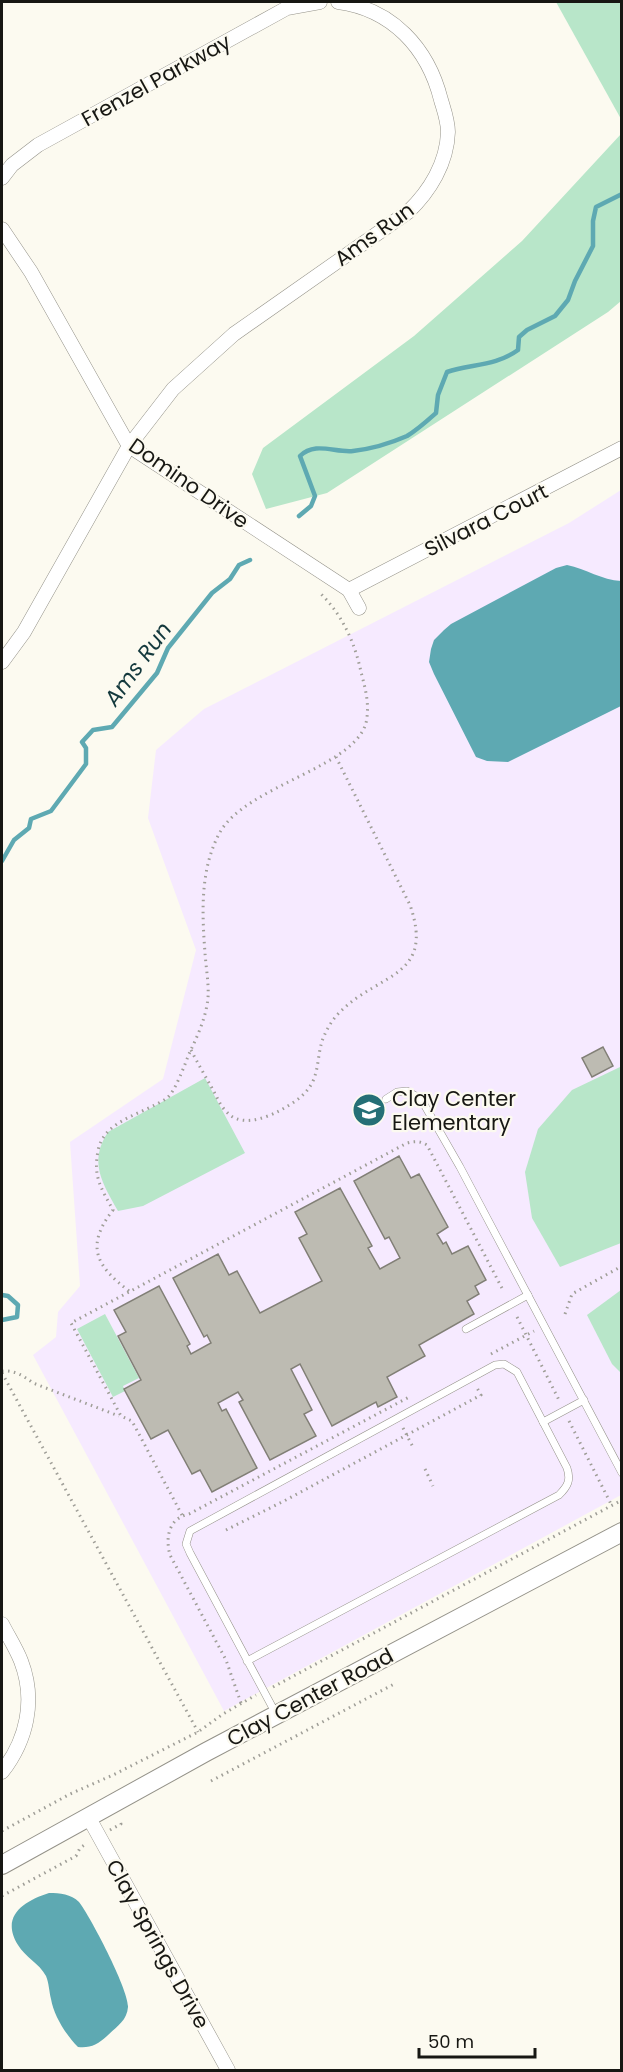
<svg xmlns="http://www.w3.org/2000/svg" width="623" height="2072" font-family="Poppins,sans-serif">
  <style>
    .education { fill: #f6eaff }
    .green { fill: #b8e6c9 }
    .water { fill: #5ea9b2 }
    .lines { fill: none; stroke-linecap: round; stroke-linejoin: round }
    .stream { stroke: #5ea9b2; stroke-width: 4.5 }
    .building { fill: #bdbbb2; stroke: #817f76; stroke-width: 1.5 }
    .lane-casing { stroke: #949289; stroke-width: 8 }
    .street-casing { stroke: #949289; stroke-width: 15 }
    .secondary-casing { stroke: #949289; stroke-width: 20 }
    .path { stroke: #9f9e97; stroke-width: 3; stroke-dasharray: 1.5 4.5; stroke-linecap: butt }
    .lane { stroke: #fff; stroke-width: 7 }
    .street { stroke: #fff; stroke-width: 14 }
    .secondary { stroke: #fff; stroke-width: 18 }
    .labels { text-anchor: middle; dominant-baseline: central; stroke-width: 4.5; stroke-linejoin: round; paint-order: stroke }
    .street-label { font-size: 21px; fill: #171713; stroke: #fcfaf0 }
    .poi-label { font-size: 21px; fill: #171713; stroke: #fcfaf0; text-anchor: start }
    .water-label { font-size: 22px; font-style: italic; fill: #13383c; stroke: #fcfaf0 }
  </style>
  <rect width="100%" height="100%" fill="#fcfaf0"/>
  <!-- education -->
  <path class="education" d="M 621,490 L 621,1495 L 224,1711 L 33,1355 L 56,1337 L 58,1312 L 80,1286 L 70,1142 L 163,1079 L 196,950 L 148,818 L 156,750 L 204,709 L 569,523 Z"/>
  <!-- green -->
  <g class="green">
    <path d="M 556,2 L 621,2 L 621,119 Z"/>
    <path d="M 621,134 L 621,301 L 608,312 L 327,493 L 266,509 L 252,474 L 263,448 L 414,336 L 522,241 Z"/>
    <path d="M 620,1067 L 621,1243 L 560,1267 L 532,1218 L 525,1172 L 538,1129 L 572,1090 Z"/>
    <path d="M 205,1078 L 245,1153 L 143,1206 L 118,1211 C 103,1184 88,1162 108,1132 Z"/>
    <path d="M 621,1290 L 621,1373 L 612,1364 L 587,1315 Z"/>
    <path d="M 105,1314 L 139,1378 L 123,1386 L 125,1391 L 113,1397 L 77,1329 Z"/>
  </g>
  <!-- water -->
  <g class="water">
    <path d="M 567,565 C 586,569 602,580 621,581 L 621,706 L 508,762 L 487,761 L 476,757 L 434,674 L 429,662 L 431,649 L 434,640 L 444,630 L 451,624 L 556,568 Z"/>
    <path d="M 49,1893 C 60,1893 71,1894 79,1902 C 90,1916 129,1990 128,2007 C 127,2021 116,2027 107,2036 C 97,2045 91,2048 78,2047 C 66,2035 54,2016 51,1999 C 49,1991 49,1983 46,1976 C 39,1963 25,1957 18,1945 C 0,1916 24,1901 49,1893 Z"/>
  </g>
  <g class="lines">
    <!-- stream -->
    <g class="stream">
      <path d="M 299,516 L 311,506 L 315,496 L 300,456 C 315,441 335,453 353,451 C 370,449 391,443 407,436 C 417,430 427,421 436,413 L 438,395 L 447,372 C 471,364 496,366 518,350 L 519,337 L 527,330 L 555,316 L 568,300 L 575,281 L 593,246 L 593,221 L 596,207 L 622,194"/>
      <path d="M 2,861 L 14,840 L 29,828 L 31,819 L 51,811 L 86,764 L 86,748 L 82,742 L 93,730 L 112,727 L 157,673 L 168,648 L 212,593 L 230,579 L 239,565 L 250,560"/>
      <path d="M 2,1295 L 8,1296 L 18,1305 L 17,1317 L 2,1320"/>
    </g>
  </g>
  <!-- building -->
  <g class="building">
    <path d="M 603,1047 L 613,1066 L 592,1077 L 582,1058 Z"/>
    <path d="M 399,1156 L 411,1178 L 419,1174 L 448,1227 L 437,1234 L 443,1244 L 446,1242 L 452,1254 L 468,1246 L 486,1280 L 475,1286 L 479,1294 L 467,1301 L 474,1314 L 419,1345 L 425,1356 L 387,1377 L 397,1397 L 378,1407 L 376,1402 L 332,1426 L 300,1364 L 291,1369 L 312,1410 L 304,1414 L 316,1436 L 270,1460 L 239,1402 L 243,1400 L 238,1392 L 218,1403 L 222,1411 L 226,1409 L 257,1468 L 212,1492 L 200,1470 L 192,1474 L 168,1430 L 151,1439 L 124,1389 L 141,1380 L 118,1336 L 126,1332 L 114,1310 L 159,1286 L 190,1344 L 187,1346 L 191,1354 L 211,1343 L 207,1335 L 204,1337 L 173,1278 L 218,1254 L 229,1275 L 237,1271 L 260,1313 L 322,1281 L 299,1238 L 307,1234 L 295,1212 L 340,1188 L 372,1246 L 368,1248 L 380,1269 L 400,1258 L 389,1237 L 385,1239 L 354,1181 Z"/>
  </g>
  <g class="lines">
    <!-- lane casing -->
    <g class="lane-casing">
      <g id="lane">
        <path d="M 386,1099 L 397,1092 L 407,1091 L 421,1099 L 460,1167 L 622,1473"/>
        <path d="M 466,1329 L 528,1295"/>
        <path d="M 543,1422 L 584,1400"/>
        <path d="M 247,1661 L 559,1495 C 568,1486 571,1480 567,1468 L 517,1372 L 504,1364 L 495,1365 L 190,1531 L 186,1544 L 190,1553 L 276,1714"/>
      </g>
    </g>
    <!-- street casing -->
    <g class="street-casing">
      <g id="street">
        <path d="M 2,178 L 12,165 L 38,145 L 287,8 L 320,2"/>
        <path d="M 2,229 L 31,272 L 129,446 L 349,590 L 359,608"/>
        <path d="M 349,590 L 622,448"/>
        <path d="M 2,662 L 24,632 L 129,446 L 173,389 L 234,334 L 408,212 C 430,191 447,163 448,132 C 448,121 444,110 441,100 C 428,48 392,9 338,2"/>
        <path d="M 2,1624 C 8,1636 16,1648 21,1661 C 36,1700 27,1740 2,1772"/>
        <path d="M 89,1818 L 228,2070"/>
      </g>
    </g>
    <!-- secondary casing -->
    <g class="secondary-casing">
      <path id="secondary" d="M 2,1865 L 206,1752 L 622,1532"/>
    </g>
    <!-- path -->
    <g class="path">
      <path d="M 191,1050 C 198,1064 206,1077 213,1090 C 217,1097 220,1105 225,1110 C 239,1128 263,1119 279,1111 C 293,1103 306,1096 313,1081 C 318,1070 318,1057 321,1045 C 324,1033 332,1019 342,1010 C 380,973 435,977 410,905 L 336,757"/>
      <path d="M 129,1291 C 96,1266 85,1246 113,1210 C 101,1188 93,1177 98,1151 C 103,1120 144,1114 167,1098 C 175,1092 185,1064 189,1054 C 197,1037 206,1018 208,998 C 209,984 206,968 205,953 C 202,913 200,870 219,834 C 245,784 363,767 367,717 C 369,702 365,687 361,672 C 355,643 342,614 320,593"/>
      <path d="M 565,1314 L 572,1294 L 622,1266"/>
      <path d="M 517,1317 L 560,1402"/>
      <path d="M 491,1354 L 534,1331"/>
      <path d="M 2,1371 C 13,1370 23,1375 33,1383 L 119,1416"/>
      <path d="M 2,1373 L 198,1732"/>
      <path d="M 569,1421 L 612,1506"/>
      <path d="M 403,1428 L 414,1449"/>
      <path d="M 425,1469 L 433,1486"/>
      <path d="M 182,1515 L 132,1421 L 121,1416 L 71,1323 L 407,1143 C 415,1141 420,1141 427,1145 L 504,1292"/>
      <path d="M 226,1530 L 284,1501 L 481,1395 L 476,1386"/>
      <path d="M 273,1687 L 622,1500"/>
      <path d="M 241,1703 L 226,1660 L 170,1555 C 165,1537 169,1518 189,1514 L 411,1396"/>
      <path d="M 211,1781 L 396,1683"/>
      <path d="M 110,1830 L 121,1824 L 119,1819"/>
      <path d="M 2,1831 L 70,1794 L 113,1775 L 198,1732 L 223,1714 L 256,1695"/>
      <path d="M 2,1896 L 76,1856 L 80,1848 L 86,1844"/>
    </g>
    <!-- lane -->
    <use href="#lane" class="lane"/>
    <!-- street -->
    <use href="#street" class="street"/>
    <!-- secondary -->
    <use href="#secondary" class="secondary"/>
  </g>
  <!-- icons -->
  <defs>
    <g id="school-disc" transform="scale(1.725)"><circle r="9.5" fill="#256f76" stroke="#fcfaf0"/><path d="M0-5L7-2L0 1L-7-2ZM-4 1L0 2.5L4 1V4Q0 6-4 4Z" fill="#fff"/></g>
  </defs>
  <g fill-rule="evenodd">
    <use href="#school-disc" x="369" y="1110"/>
  </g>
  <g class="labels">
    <!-- street labels -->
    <g class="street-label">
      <text transform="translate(156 80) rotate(-29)">Frenzel Parkway</text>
      <text transform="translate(374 234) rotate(-36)">Ams Run</text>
      <text transform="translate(189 483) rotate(35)">Domino Drive</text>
      <text transform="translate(486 520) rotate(-27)">Silvara Court</text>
      <text transform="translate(310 1697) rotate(-28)">Clay Center Road</text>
      <text transform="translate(158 1944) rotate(61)">Clay Springs Drive</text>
    </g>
    <!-- poi labels -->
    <g class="poi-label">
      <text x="392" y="1098">Clay Center<tspan x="392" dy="24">Elementary</tspan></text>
    </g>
    <!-- water labels -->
    <g class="water-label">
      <text transform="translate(138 664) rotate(-54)">Ams Run</text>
    </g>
  </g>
  <!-- border -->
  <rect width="623" height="2072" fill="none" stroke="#171713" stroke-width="6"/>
  <!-- scale -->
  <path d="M419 2048v9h116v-9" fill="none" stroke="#171713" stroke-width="3"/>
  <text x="428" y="2048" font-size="18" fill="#171713" stroke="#fcfaf0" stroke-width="4.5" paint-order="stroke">50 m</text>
</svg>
